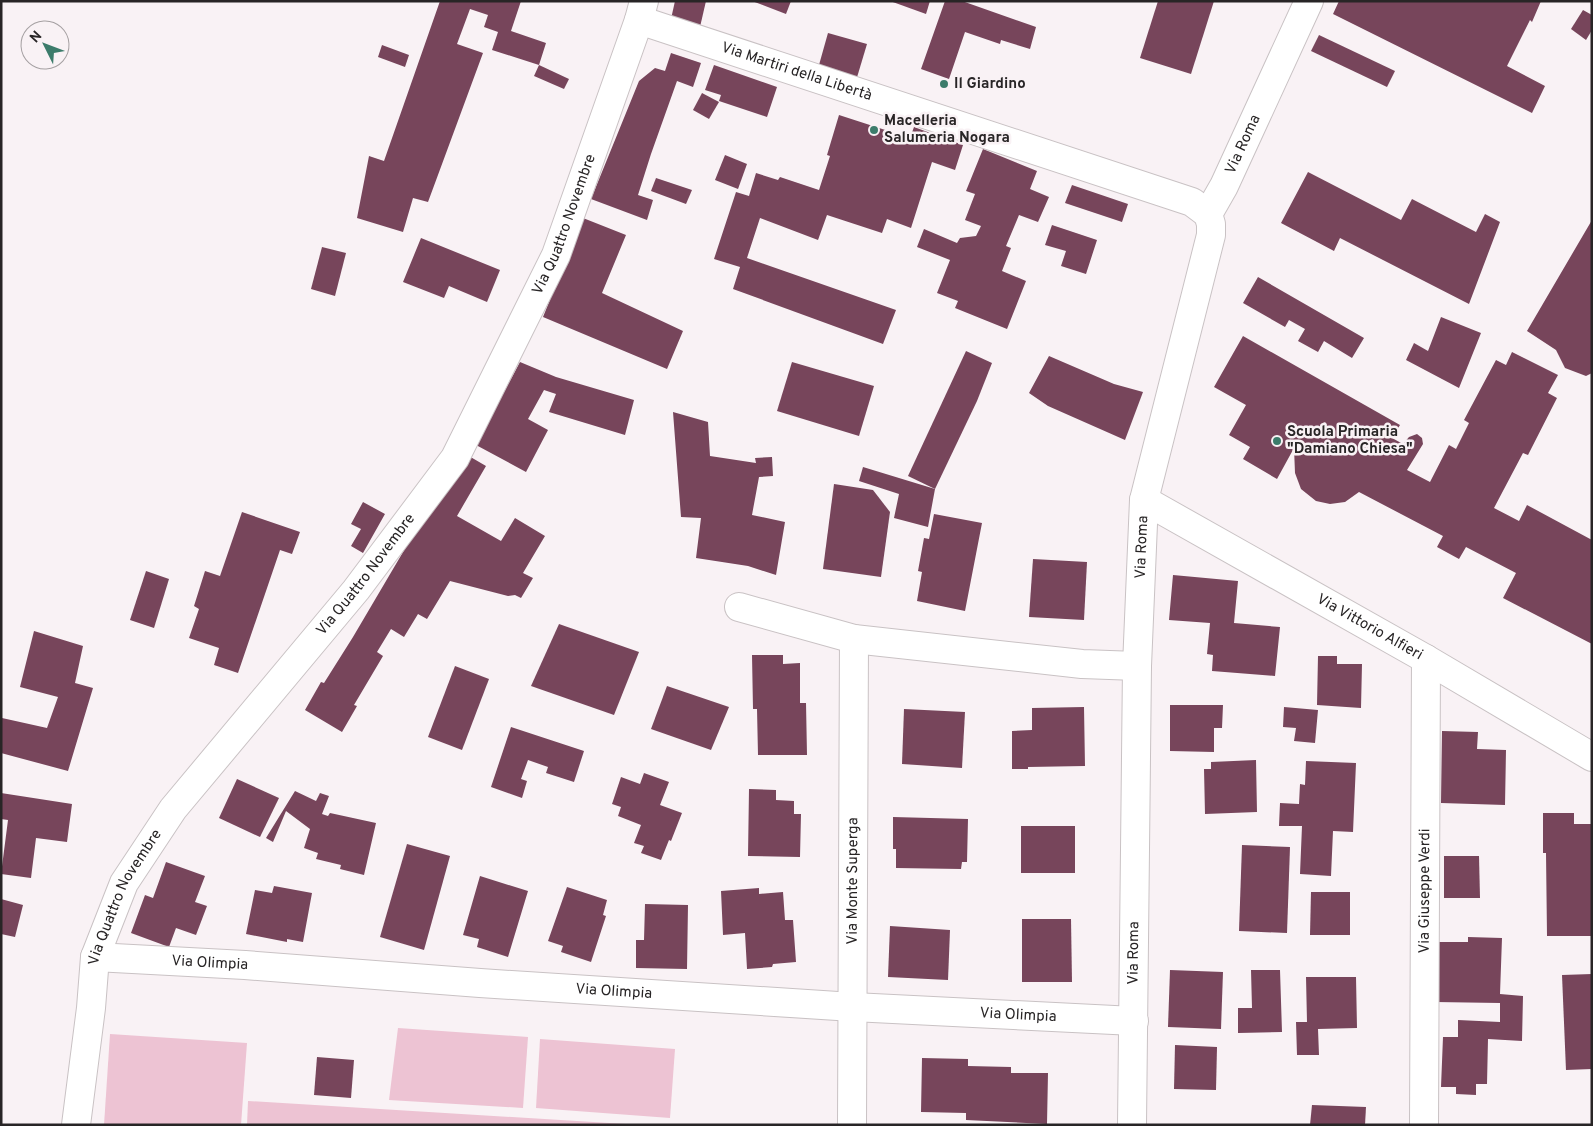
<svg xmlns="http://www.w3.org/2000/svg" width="1593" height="1126" font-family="Overpass,sans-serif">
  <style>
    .green { fill: #edc3d3 }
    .building { fill: #77455b }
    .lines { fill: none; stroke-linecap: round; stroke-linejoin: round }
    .street-casing { stroke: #c9c2c4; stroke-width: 30 }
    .secondary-casing { stroke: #c9c2c4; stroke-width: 30 }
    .street { stroke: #fff; stroke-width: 28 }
    .secondary { stroke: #fff; stroke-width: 28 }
    .poi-dot { fill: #3c7c6b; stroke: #f9f2f5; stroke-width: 2 }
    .labels { text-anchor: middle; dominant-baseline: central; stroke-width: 5; stroke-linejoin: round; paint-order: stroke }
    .street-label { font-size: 15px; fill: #282526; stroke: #f9f2f5 }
    .poi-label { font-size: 15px; font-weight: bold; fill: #282526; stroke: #f9f2f5; text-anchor: start }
  </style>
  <rect width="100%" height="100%" fill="#f9f2f5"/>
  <!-- green -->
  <g class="green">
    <path d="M 398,1028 L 528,1037 L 523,1108 L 389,1100 Z"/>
    <path d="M 110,1034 L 247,1043 L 241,1125 L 104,1125 Z"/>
    <path d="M 540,1039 L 675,1049 L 670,1118 L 536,1108 Z"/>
    <path d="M 248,1101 L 642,1125 L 247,1125 Z"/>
  </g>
  <!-- building -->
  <g class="building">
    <path d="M 440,1 L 521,1 L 511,31 L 546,43 L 539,65 L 492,50 L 498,32 L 484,27 L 488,15 L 470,9 L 457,44 L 483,53 L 428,202 L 413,198 L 403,232 L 357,218 L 369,156 L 384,161 Z"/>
    <path d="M 675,1 L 706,1 L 700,27 L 671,19 Z"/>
    <path d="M 752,1 L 791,1 L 786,14 Z"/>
    <path d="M 890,1 L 930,1 L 926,14 Z"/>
    <path d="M 945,1 L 962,1 L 1036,27 L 1030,49 L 1001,40 L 1000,44 L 965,32 L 949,79 L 921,69 Z"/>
    <path d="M 1158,1 L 1214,1 L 1191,74 L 1140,58 Z"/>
    <path d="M 1339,1 L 1541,1 L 1532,22 L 1530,20 L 1507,66 L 1545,86 L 1532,113 L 1333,14 Z"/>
    <path d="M 1583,10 L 1592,15 L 1592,30 L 1586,40 L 1571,29 Z"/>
    <path d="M 828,33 L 867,44 L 855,84 L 817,72 Z"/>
    <path d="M 1319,35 L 1395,71 L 1387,87 L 1311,51 Z"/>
    <path d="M 382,45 L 409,55 L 405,67 L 378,57 Z"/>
    <path d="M 671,53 L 701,63 L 693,87 L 677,81 L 651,154 L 638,195 L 653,200 L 647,220 L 591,199 L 639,81 L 655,68 L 665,71 Z"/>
    <path d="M 539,65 L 569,79 L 564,89 L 534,76 Z"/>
    <path d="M 714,65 L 777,87 L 767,117 L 719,101 L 721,95 L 705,90 Z"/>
    <path d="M 702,93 L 719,102 L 709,119 L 693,110 Z"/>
    <path d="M 839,115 L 910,138 L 914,127 L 963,145 L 955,170 L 932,162 L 911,228 L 887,219 L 882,233 L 827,215 L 818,240 L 760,218 L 747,258 L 896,310 L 883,344 L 733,289 L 740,267 L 714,259 L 736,192 L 749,196 L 756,173 L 778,180 L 780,177 L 819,190 L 830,156 L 827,155 Z"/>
    <path d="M 983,149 L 1037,171 L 1030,189 L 1049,197 L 1038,222 L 1019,215 L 1006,246 L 1011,248 L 1002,271 L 1026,281 L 1007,329 L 955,308 L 958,301 L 937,293 L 950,260 L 917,247 L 924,229 L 957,243 L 960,238 L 976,236 L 981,226 L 965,220 L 975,194 L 966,191 Z"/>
    <path d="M 725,155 L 747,164 L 738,189 L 715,180 Z"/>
    <path d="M 1308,172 L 1401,220 L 1412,199 L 1476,232 L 1485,214 L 1500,222 L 1469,304 L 1340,238 L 1334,251 L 1281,223 Z"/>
    <path d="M 656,178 L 692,190 L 686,204 L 651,191 Z"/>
    <path d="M 1072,185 L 1128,204 L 1122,222 L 1065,203 Z"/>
    <path d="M 583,218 L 626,235 L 602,293 L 683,331 L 667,369 L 543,317 Z"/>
    <path d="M 1592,220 L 1592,373 L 1586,376 L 1565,368 L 1556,350 L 1527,331 Z"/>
    <path d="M 1052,225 L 1097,240 L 1086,274 L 1061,266 L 1066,251 L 1045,245 Z"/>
    <path d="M 421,238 L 500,270 L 487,302 L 449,286 L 444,298 L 403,282 Z"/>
    <path d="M 322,247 L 346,253 L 335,296 L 311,289 Z"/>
    <path d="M 1258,277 L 1364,338 L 1352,358 L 1324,341 L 1318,352 L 1298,341 L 1305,329 L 1289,320 L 1285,327 L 1243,303 Z"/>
    <path d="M 1441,317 L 1481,333 L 1459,388 L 1406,360 L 1414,343 L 1428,351 Z"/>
    <path d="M 1243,336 L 1400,425 L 1392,438 L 1403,444 L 1409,437 L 1417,434 L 1422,438 L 1423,444 L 1407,470 L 1430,482 L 1449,445 L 1456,449 L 1469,423 L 1464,420 L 1496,360 L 1506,365 L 1512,352 L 1558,375 L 1548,393 L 1557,398 L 1528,455 L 1523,453 L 1494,508 L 1519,521 L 1527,505 L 1592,540 L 1592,644 L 1503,598 L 1516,573 L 1466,547 L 1459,559 L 1437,547 L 1443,536 L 1359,492 L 1345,502 L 1330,504 L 1316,501 L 1301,489 L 1295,473 L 1294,448 L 1277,479 L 1243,459 L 1250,447 L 1229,435 L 1246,405 L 1214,387 Z"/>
    <path d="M 966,351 L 992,363 L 977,401 L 935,489 L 908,476 Z"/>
    <path d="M 1049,356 L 1114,384 L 1143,392 L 1125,440 L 1048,406 L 1029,393 Z"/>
    <path d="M 520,362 L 556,377 L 634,400 L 625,435 L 549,412 L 556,394 L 544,390 L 528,419 L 548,430 L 526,472 L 476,445 Z"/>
    <path d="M 792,362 L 874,386 L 859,436 L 777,411 Z"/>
    <path d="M 673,412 L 708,422 L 710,456 L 756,463 L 755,458 L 772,457 L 773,476 L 759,477 L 752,515 L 785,522 L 776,575 L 748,566 L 696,558 L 701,518 L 681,517 Z"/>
    <path d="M 462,452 L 486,466 L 457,516 L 501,541 L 515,518 L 545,536 L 523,573 L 533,578 L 521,598 L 515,595 L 508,596 L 450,581 L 427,619 L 418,614 L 404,637 L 391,629 L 377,652 L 383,656 L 354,705 L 357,706 L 342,732 L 305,710 L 321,682 L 324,683 L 353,637 Z"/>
    <path d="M 863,467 L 935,489 L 928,527 L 894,518 L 899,494 L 859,481 Z"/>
    <path d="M 834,484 L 873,490 L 890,512 L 881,577 L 823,569 Z"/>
    <path d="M 363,502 L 385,514 L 363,553 L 351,546 L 361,529 L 351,524 Z"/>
    <path d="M 242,512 L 300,532 L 292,554 L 280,550 L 238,673 L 214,665 L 219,648 L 189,638 L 199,609 L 194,606 L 205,571 L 220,576 Z"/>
    <path d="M 934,514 L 982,523 L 965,611 L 917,601 L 922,572 L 918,571 L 924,538 L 929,539 Z"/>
    <path d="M 1033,559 L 1087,562 L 1084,620 L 1029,617 Z"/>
    <path d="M 146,571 L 169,579 L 154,628 L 130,620 Z"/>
    <path d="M 1173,575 L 1238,581 L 1234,623 L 1280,627 L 1275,676 L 1212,671 L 1213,655 L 1207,654 L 1210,623 L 1169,620 Z"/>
    <path d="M 559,624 L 639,652 L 614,715 L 531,686 Z"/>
    <path d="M 34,631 L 83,646 L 75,683 L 93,688 L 68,771 L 1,753 L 2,718 L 47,728 L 58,697 L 20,687 Z"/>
    <path d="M 752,655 L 783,655 L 783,664 L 800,663 L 800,703 L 806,703 L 807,755 L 758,755 L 757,709 L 753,709 Z"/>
    <path d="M 1318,656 L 1337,656 L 1337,664 L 1362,664 L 1361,708 L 1317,705 Z"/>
    <path d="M 455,666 L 489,679 L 462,750 L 428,737 Z"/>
    <path d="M 667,686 L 729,707 L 711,750 L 651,729 Z"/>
    <path d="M 1170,705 L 1223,705 L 1222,728 L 1214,728 L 1214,752 L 1170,751 Z"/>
    <path d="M 1084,707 L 1085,766 L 1028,767 L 1028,769 L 1012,769 L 1012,731 L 1032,730 L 1032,708 Z"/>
    <path d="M 1284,707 L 1318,710 L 1315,743 L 1294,741 L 1296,728 L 1283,727 Z"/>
    <path d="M 904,709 L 965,712 L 962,768 L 902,764 Z"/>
    <path d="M 511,727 L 584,751 L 574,782 L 546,773 L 548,767 L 528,760 L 521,779 L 527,781 L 522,798 L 491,787 Z"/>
    <path d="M 1442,731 L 1478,732 L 1477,749 L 1506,750 L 1505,805 L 1441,803 Z"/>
    <path d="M 1256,760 L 1257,812 L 1205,814 L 1204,769 L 1211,769 L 1211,762 Z"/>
    <path d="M 1306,761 L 1356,763 L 1353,832 L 1333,831 L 1331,876 L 1300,874 L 1302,826 L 1279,826 L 1280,803 L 1299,804 L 1300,784 L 1305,785 Z"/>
    <path d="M 644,773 L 669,782 L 660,805 L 682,813 L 671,841 L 669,840 L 661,860 L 641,853 L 644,846 L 634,843 L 641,825 L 618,816 L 621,807 L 612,804 L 621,777 L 640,784 Z"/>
    <path d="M 237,779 L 279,798 L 260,837 L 219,818 Z"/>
    <path d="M 749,789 L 776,790 L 776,800 L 794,801 L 794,814 L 801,814 L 800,857 L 748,856 Z"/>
    <path d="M 295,791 L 316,801 L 320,793 L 329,796 L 322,814 L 328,816 L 330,813 L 376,823 L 364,875 L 340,869 L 341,865 L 316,859 L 318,853 L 304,848 L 310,829 L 286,811 L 273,842 L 266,838 Z"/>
    <path d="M 1,793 L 72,804 L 67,842 L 36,838 L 31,878 L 1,874 L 8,820 L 1,819 Z"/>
    <path d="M 1543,813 L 1574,813 L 1574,824 L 1592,824 L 1592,936 L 1547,936 L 1546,853 L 1543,853 Z"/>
    <path d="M 893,817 L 968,819 L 967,862 L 962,862 L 961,869 L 896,868 L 896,849 L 893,849 Z"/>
    <rect x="1021" y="826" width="54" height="47"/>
    <path d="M 407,844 L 450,856 L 424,950 L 380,937 Z"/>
    <path d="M 1242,845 L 1290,847 L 1287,933 L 1239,931 Z"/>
    <path d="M 1444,856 L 1479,856 L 1480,898 L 1444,898 Z"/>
    <path d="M 166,862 L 205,876 L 195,902 L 207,906 L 196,935 L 176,928 L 169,947 L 131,933 L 145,895 L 153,898 Z"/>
    <path d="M 480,876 L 528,891 L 508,957 L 477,947 L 479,939 L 463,935 Z"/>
    <path d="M 274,886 L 312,893 L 303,942 L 287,939 L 287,942 L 246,934 L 255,890 L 272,893 Z"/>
    <path d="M 567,887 L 607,900 L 603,915 L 606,916 L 591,962 L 561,952 L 563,946 L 548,941 Z"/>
    <path d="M 759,888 L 759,894 L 783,892 L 785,920 L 793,920 L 796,962 L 773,964 L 772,967 L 747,969 L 745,933 L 723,935 L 721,891 Z"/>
    <path d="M 1311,892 L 1350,892 L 1350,935 L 1310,935 Z"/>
    <path d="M 1,899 L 23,905 L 15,937 L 1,934 Z"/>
    <path d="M 645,904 L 688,905 L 687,969 L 636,968 L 636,940 L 644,940 Z"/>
    <path d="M 1022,919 L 1071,919 L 1072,982 L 1022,982 Z"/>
    <path d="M 890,926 L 950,930 L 948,980 L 888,977 Z"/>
    <path d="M 1468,937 L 1502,938 L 1500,994 L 1523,996 L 1522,1041 L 1488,1039 L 1487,1084 L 1476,1084 L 1476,1095 L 1456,1094 L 1456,1087 L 1441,1087 L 1443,1037 L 1458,1037 L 1458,1020 L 1500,1022 L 1500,1003 L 1435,1002 L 1436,942 L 1468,942 Z"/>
    <path d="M 1170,970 L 1223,972 L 1221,1029 L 1168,1027 Z"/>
    <path d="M 1251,970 L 1280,970 L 1282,1032 L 1238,1033 L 1238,1008 L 1252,1008 Z"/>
    <path d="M 1592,974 L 1592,1069 L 1566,1070 L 1562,975 Z"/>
    <path d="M 1306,977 L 1356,977 L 1357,1028 L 1318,1029 L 1319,1055 L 1297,1055 L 1296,1022 L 1307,1022 Z"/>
    <path d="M 1175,1045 L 1217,1047 L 1216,1090 L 1174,1089 Z"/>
    <path d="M 317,1057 L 354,1060 L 351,1098 L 314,1095 Z"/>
    <path d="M 922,1058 L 968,1059 L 968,1066 L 1011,1067 L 1011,1073 L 1048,1073 L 1047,1124 L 966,1120 L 966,1113 L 921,1112 Z"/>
    <path d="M 1312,1105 L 1366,1107 L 1365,1125 L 1310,1125 Z"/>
  </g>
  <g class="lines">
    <!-- street casing -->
    <g class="street-casing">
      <g id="street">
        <path id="s1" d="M 639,20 L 1192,202 L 1208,214"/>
        <path id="s2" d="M 1208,214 L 1224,186 L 1309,1"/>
        <path id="s3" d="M 1144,500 L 1426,659 L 1592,757"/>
        <path d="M 739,607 L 854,639 L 1082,664 L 1137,666"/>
        <path id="s4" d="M 95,957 L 245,965 L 480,983 L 853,1007 L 1134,1021"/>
        <path id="s5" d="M 852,1125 L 854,639"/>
        <path id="s6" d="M 1132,1125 L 1137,666 L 1144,500 L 1211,235 L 1211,224 L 1208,214"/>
        <path id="s7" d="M 1424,1125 L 1426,659"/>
      </g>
    </g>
    <!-- secondary casing -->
    <g class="secondary-casing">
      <g id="secondary">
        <path id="s8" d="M 76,1125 L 91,1008 L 95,957 L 124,883 L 173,809 L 356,590 L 455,458 L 556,255 L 639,20 L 644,1"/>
      </g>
    </g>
    <!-- street -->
    <use href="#street" class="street"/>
    <!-- secondary -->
    <use href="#secondary" class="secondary"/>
  </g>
  <!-- markers -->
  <g class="poi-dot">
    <circle cx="944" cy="84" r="5"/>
    <circle cx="874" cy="130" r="5"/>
    <circle cx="1277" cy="441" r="5"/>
  </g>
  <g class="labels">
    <!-- street labels -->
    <g class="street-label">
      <text stroke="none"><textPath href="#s1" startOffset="166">Via Martiri della Libertà</textPath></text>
      <text stroke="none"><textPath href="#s2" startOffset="78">Via Roma</textPath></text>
      <text stroke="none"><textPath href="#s8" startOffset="1046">Via Quattro Novembre</textPath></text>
      <text stroke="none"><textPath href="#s6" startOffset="578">Via Roma</textPath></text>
      <text stroke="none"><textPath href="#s8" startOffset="641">Via Quattro Novembre</textPath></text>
      <text stroke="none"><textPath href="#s3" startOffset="259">Via Vittorio Alfieri</textPath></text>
      <text stroke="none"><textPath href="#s5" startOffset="244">Via Monte Superga</textPath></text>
      <text stroke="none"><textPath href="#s7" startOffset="234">Via Giuseppe Verdi</textPath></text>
      <text stroke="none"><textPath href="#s8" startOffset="236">Via Quattro Novembre</textPath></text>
      <text stroke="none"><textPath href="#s6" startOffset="172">Via Roma</textPath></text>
      <text stroke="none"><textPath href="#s4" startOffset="115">Via Olimpia</textPath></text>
      <text stroke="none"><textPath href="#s4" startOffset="520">Via Olimpia</textPath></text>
      <text stroke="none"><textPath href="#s4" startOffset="925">Via Olimpia</textPath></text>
    </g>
    <!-- poi labels -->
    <g class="poi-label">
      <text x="954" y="84">Il Giardino</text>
      <text x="884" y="121">Macelleria<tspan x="884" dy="17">Salumeria Nogara</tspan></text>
      <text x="1287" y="432">Scuola Primaria<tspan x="1287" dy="17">"Damiano Chiesa"</tspan></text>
    </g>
  </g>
  <!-- border -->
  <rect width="1593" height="1126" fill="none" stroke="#282526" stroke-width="5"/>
  <!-- north arrow -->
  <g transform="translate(45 45) rotate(312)"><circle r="24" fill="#f9f2f5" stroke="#a5a0a2"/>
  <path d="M0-4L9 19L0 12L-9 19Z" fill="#3c7c6b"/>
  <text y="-8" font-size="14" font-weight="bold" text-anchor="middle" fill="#282526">N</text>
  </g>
</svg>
